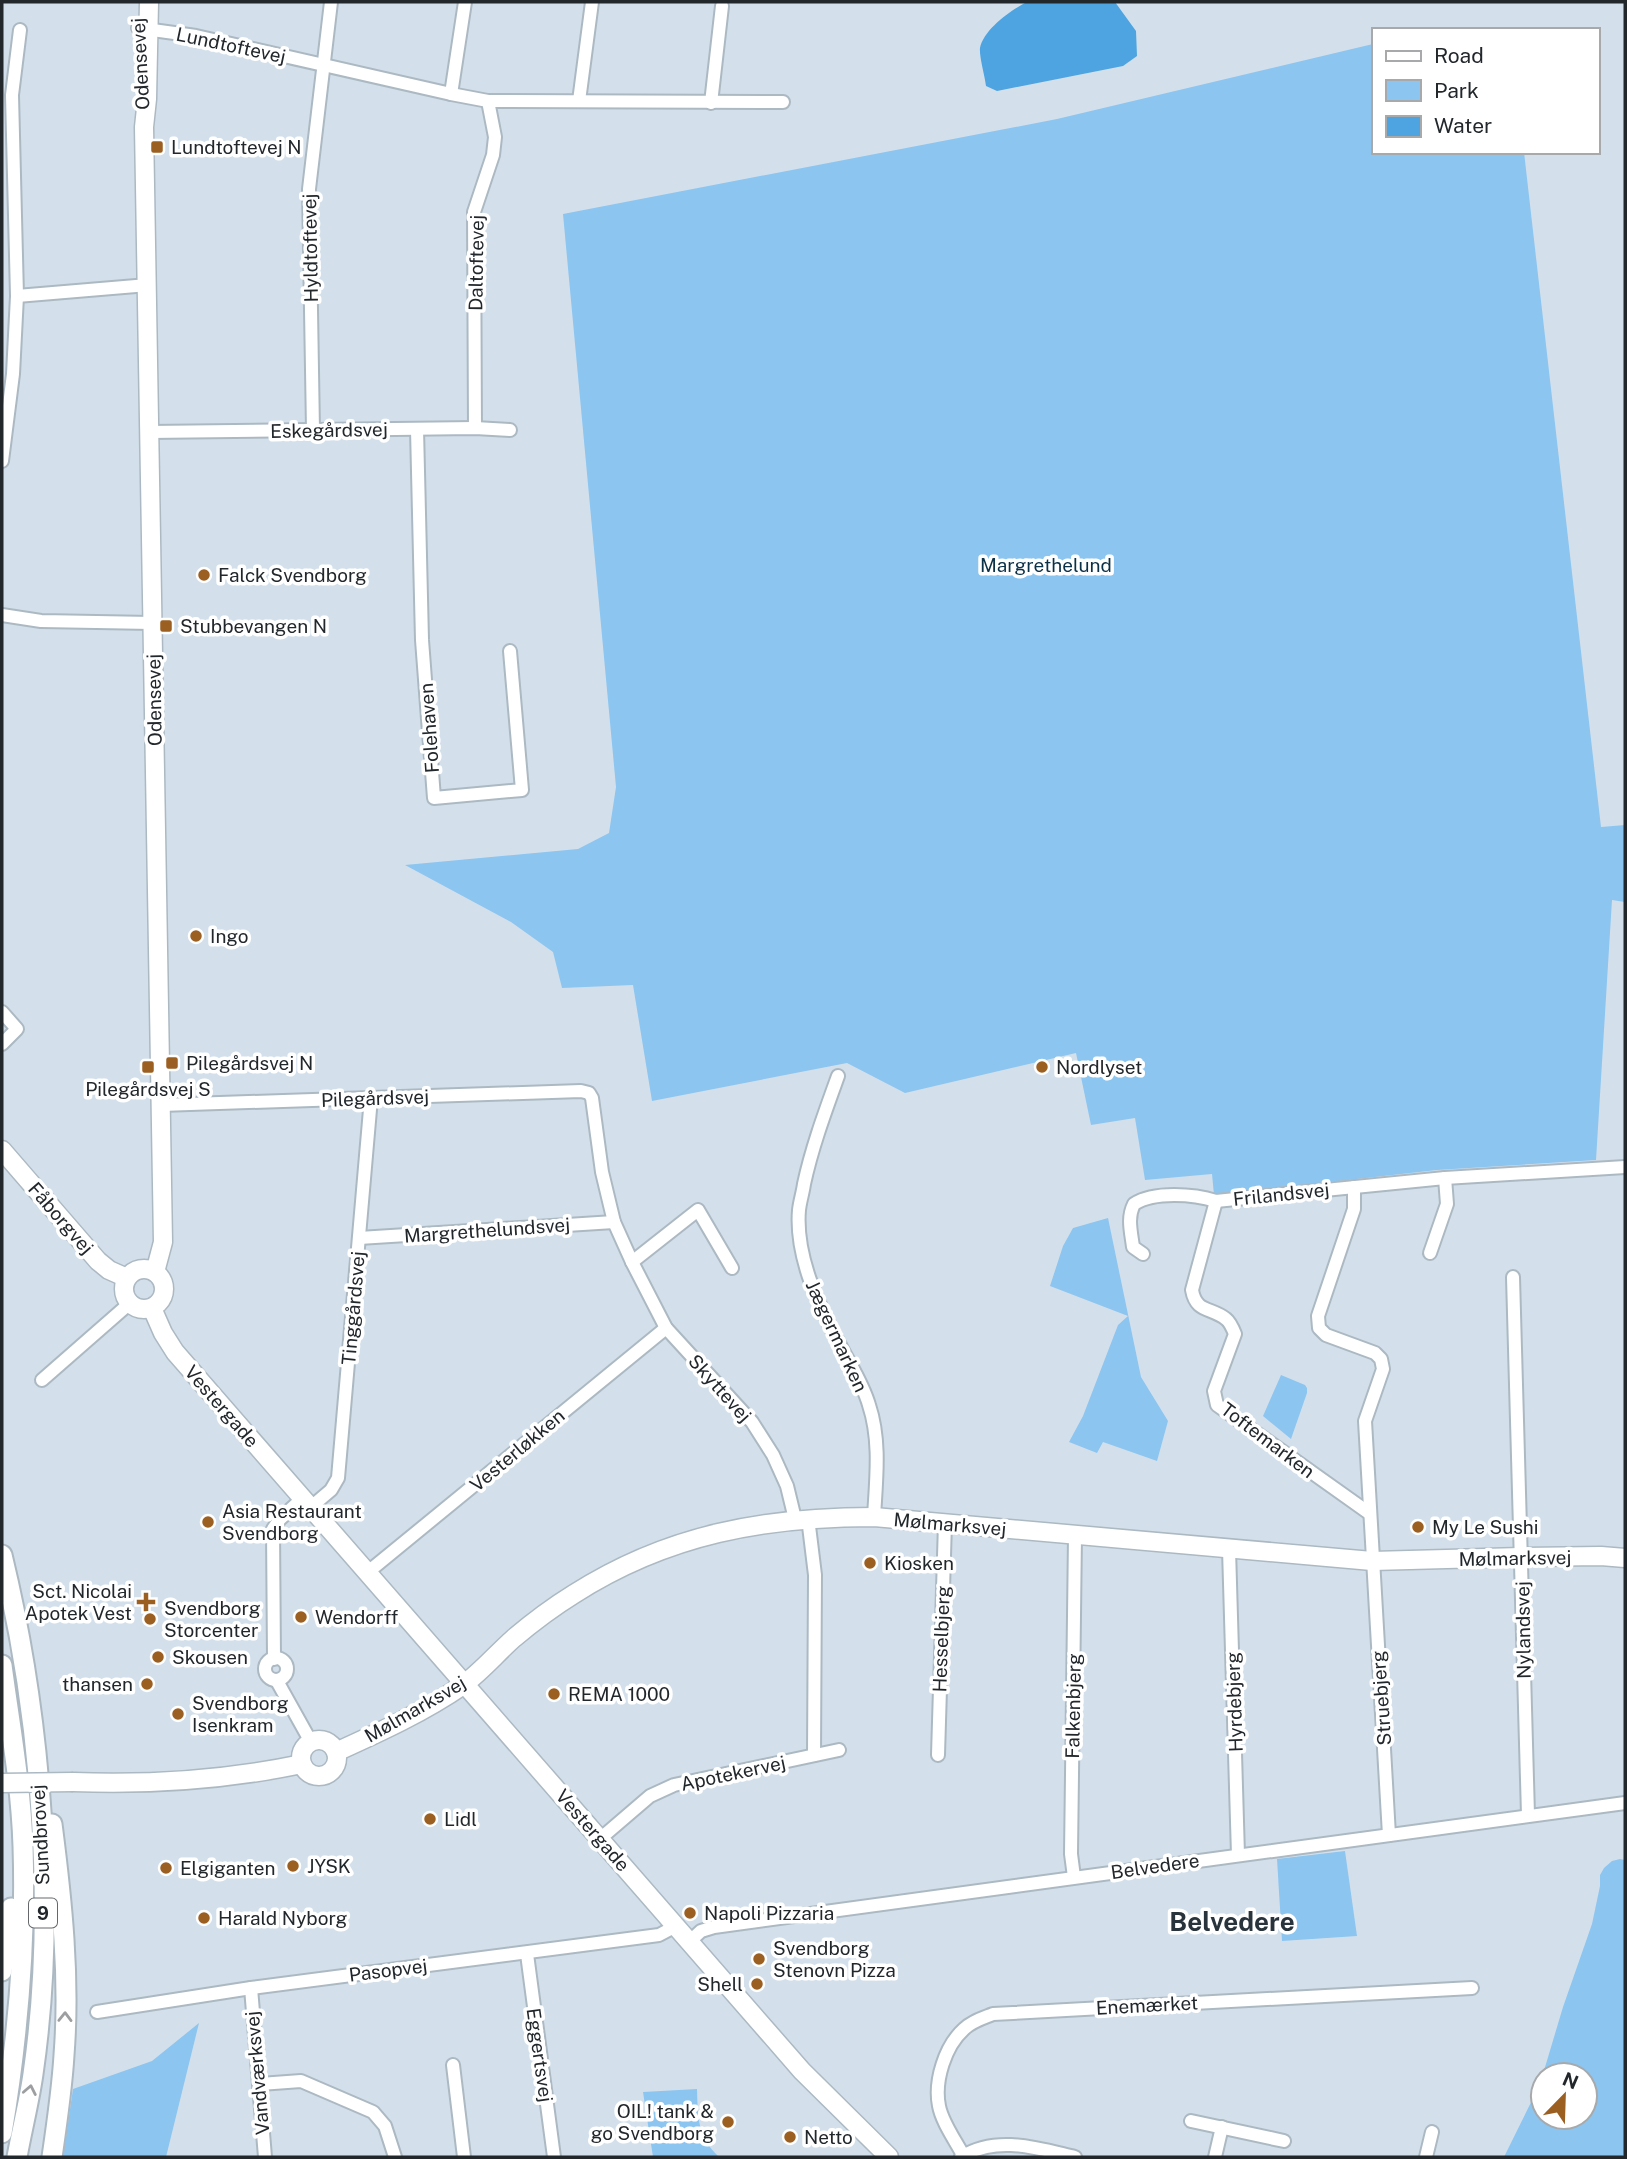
<svg xmlns="http://www.w3.org/2000/svg" width="1627" height="2159" font-family="'Public Sans',sans-serif">
  <style>
    .green { fill: #8cc5f0; fill-rule: evenodd }
    .water { fill: #4da4e0 }
    .lines { fill: none; stroke-linecap: round; stroke-linejoin: round }
    .street-casing { stroke: #acb9c3; stroke-width: 16 }
    .secondary-casing { stroke: #acb9c3; stroke-width: 21 }
    .primary-casing { stroke: #acb9c3; stroke-width: 23 }
    .street { stroke: #fff; stroke-width: 12 }
    .secondary { stroke: #fff; stroke-width: 18 }
    .primary { stroke: #fff; stroke-width: 19 }
    .secondary-bridge-casing { stroke: #acb9c3; stroke-width: 21; stroke-linecap: butt }
    .secondary-bridge { stroke: #fff; stroke-width: 18 }
    .oneway { stroke: #9c9ea0 }
    .poi-dot { fill: #9b5f22; stroke: #fff; stroke-width: 2.5 }
    .labels { text-anchor: middle; dominant-baseline: central; stroke-width: 7; stroke-linejoin: round; paint-order: stroke }
    .shield { fill: #fff; stroke: #64686b; stroke-width: 2 }
    .shield-label { font-size: 18px; font-weight: bold; fill: #22272b }
    .street-label { font-size: 19px; fill: #22272b; stroke: #fff }
    .poi-label { font-size: 19px; fill: #22272b; stroke: #fff; text-anchor: start }
    .park-label { font-size: 19px; fill: #0b3149; stroke: #fff }
    .district-label { font-size: 26px; font-weight: bold; fill: #29333b; stroke: #fff }
  </style>
  <rect width="100%" height="100%" fill="#d3e0eb"/>
  <!-- green -->
  <g class="green">
    <path d="M 1373,44 L 1373,152 L 1524,152 L 1601,827 L 1625,825 L 1625,902 L 1612,900 L 1596,1160 L 1437,1170 L 1214,1195 L 1212,1174 L 1145,1180 L 1135,1118 L 1091,1125 L 1076,1053 L 905,1093 L 847,1063 L 652,1101 L 633,985 L 562,988 L 553,952 L 511,922 L 405,865 L 578,849 L 609,833 L 616,787 L 563,214 L 1057,119 Z"/>
    <path d="M 1108,1218 L 1141,1377 L 1168,1421 L 1157,1461 L 1103,1442 L 1097,1453 L 1069,1442 L 1083,1416 L 1118,1325 L 1128,1316 L 1050,1286 L 1063,1246 L 1073,1228 Z"/>
    <path d="M 1281,1375 L 1305,1385 L 1307,1388 L 1307,1393 L 1291,1439 L 1263,1416 Z"/>
    <path d="M 1345,1851 L 1357,1936 L 1282,1941 L 1277,1859 Z"/>
    <path d="M 1620,1859 L 1625,1860 L 1625,2154 L 1621,2157 L 1504,2157 L 1540,2084 L 1563,2007 L 1592,1924 L 1600,1886 L 1600,1875 L 1604,1868 L 1612,1861 ZM 1543,2075 L 1585,2075 L 1585,2117 L 1543,2117 Z"/>
    <path d="M 199,2023 L 166,2157 L 63,2157 L 73,2089 L 152,2061 Z"/>
    <path d="M 697,2089 C 698,2118 697,2136 719,2157 L 653,2157 L 643,2092 Z"/>
  </g>
  <!-- water -->
  <path class="water" d="M 1027,2 L 1115,2 L 1136,31 L 1137,56 L 1123,66 L 997,91 L 986,86 C 985,77 979,56 980,48 C 984,29 1011,10 1027,2 Z"/>
  <g class="lines">
    <!-- street casing -->
    <g class="street-casing">
      <g id="street">
        <path d="M 138,28 L 196,36 L 451,94 L 488,101 L 783,102"/>
        <path d="M 451,94 L 465,2"/>
        <path d="M 579,101 L 592,2"/>
        <path d="M 711,103 L 722,6"/>
        <path d="M 17,296 L 148,285"/>
        <path d="M 475,428 L 474,212 L 493,155 L 495,137 L 488,101"/>
        <path d="M 417,429 L 422,640 L 434,798 L 522,790 L 510,651"/>
        <path d="M 313,430 L 309,189 L 331,2"/>
        <path d="M 149,432 L 475,428 L 510,430"/>
        <path d="M 2,461 L 13,374 L 17,296 L 12,95 L 20,30"/>
        <path d="M 2,615 L 41,621 L 152,623"/>
        <path d="M 2,1012 L 17,1029 L 2,1044"/>
        <path d="M 838,1076 C 825,1112 812,1147 804,1184 C 803,1192 800,1201 799,1210 C 795,1257 819,1306 841,1347 C 851,1366 863,1384 869,1405 C 881,1441 876,1480 874,1517"/>
        <path d="M 161,1105 L 581,1091 L 589,1093 L 592,1098 L 602,1172 L 614,1222 L 632,1262 L 666,1328 L 752,1422 L 773,1455 L 787,1486 L 795,1519"/>
        <path d="M 1354,1187 L 1354,1209 L 1318,1316 L 1319,1328 L 1326,1335 L 1375,1353 L 1381,1359 L 1383,1369 L 1365,1421 L 1389,1835"/>
        <path d="M 1216,1201 L 1192,1290 C 1196,1313 1211,1307 1226,1319 C 1230,1322 1233,1329 1235,1334 L 1214,1391 L 1217,1405 L 1369,1513"/>
        <path d="M 359,1238 L 614,1222"/>
        <path d="M 1430,1253 L 1447,1204 L 1445,1178"/>
        <path d="M 1143,1254 L 1133,1247 C 1131,1231 1127,1218 1134,1204 C 1154,1191 1194,1194 1216,1201 L 1445,1178 L 1625,1167"/>
        <path d="M 632,1262 L 698,1210 L 732,1268"/>
        <path d="M 1513,1277 L 1528,1815"/>
        <path d="M 42,1380 L 130,1303"/>
        <path d="M 311,1507 L 331,1490 L 338,1478 L 371,1098"/>
        <path d="M 808,1518 L 815,1575 L 814,1755"/>
        <path d="M 1229,1549 L 1238,1855"/>
        <path d="M 368,1572 L 666,1328"/>
        <circle cx="276" cy="1669" r="11"/>
        <path d="M 274,1659 L 273,1529 L 280,1519 L 303,1498"/>
        <path d="M 277,1681 L 311,1742"/>
        <path d="M 938,1755 L 945,1523"/>
        <path d="M 601,1838 L 650,1796 L 674,1785 L 839,1750"/>
        <path d="M 1074,1877 L 1071,1854 L 1075,1536"/>
        <path d="M 689,1942 L 701,1931 L 714,1927 L 1625,1803"/>
        <path d="M 527,1954 L 554,2157"/>
        <path d="M 251,1988 L 265,2157"/>
        <path d="M 97,2012 L 251,1988 L 659,1935 L 676,1926"/>
        <path d="M 453,2065 L 464,2157"/>
        <path d="M 260,2084 L 301,2081 L 373,2112 L 385,2126 L 395,2157"/>
        <path d="M 1191,2121 L 1284,2141"/>
        <path d="M 963,2155 C 955,2140 942,2122 939,2106 C 934,2081 945,2046 964,2029 C 972,2021 983,2018 993,2014 L 1472,1988"/>
        <path d="M 961,2157 C 997,2135 1036,2148 1075,2157"/>
        <path d="M 1215,2157 L 1222,2127"/>
        <path d="M 1426,2157 L 1432,2132"/>
      </g>
    </g>
    <!-- secondary casing -->
    <g class="secondary-casing">
      <g id="secondary">
        <path d="M 149,2 L 147,99 L 144,127 L 163,1242 L 155,1272"/>
        <path d="M 2,1150 L 98,1261 L 109,1270 L 127,1278"/>
        <circle cx="144" cy="1289" r="20"/>
        <path d="M 152,1308 L 163,1333 L 175,1352 L 802,2071 L 889,2157"/>
        <circle cx="319" cy="1758" r="18"/>
        <path d="M 336,1752 C 380,1732 424,1712 463,1685 C 482,1671 497,1653 514,1638 C 533,1622 553,1607 574,1594 C 668,1534 765,1517 874,1517 L 1372,1561 L 1521,1557 L 1601,1556 L 1625,1558"/>
        <path d="M 73,1782 C 152,1785 225,1780 302,1764"/>
      </g>
    </g>
    <!-- primary casing -->
    <g class="primary-casing">
      <g id="primary">
        <path d="M 2,1555 C 41,1716 57,1909 33,2074 C 29,2102 22,2129 17,2157"/>
        <path d="M 2,1665 C 10,1725 21,1785 23,1846 C 26,1941 18,2038 2,2133"/>
        <path d="M 52,1824 C 62,1901 70,1978 64,2055 C 62,2089 57,2123 52,2157"/>
        <path d="M 2,1971 L 11,1908"/>
      </g>
    </g>
    <!-- street -->
    <use href="#street" class="street"/>
    <!-- secondary -->
    <use href="#secondary" class="secondary"/>
    <!-- primary -->
    <use href="#primary" class="primary"/>
    <!-- secondary-bridge casing -->
    <g class="secondary-bridge-casing">
      <path id="secondary-bridge" d="M 2,1783 L 73,1782"/>
    </g>
    <!-- secondary-bridge -->
    <use href="#secondary-bridge" class="secondary-bridge"/>
  </g>
  <!-- one-way arrows -->
  <defs><path id="oneway-chevron" d="M-2-3.5L2.5 0L-2 3.5" fill="none" stroke-width="1.6" stroke-linecap="round" stroke-linejoin="round" transform="scale(1.75)"/></defs>
  <g class="oneway">
    <use href="#oneway-chevron" transform="translate(65 2017) rotate(-89)"/>
    <use href="#oneway-chevron" transform="translate(30 2090) rotate(-79)"/>
  </g>
  <!-- markers -->
  <g class="poi-dot">
    <rect x="150" y="140" width="14" height="14" rx="3.5"/>
    <circle cx="204" cy="575" r="7"/>
    <rect x="159" y="619" width="14" height="14" rx="3.5"/>
    <circle cx="196" cy="936" r="7"/>
    <rect x="165" y="1056" width="14" height="14" rx="3.5"/>
    <rect x="141" y="1060" width="14" height="14" rx="3.5"/>
    <circle cx="1042" cy="1067" r="7"/>
    <circle cx="208" cy="1522" r="7"/>
    <circle cx="1418" cy="1527" r="7"/>
    <circle cx="870" cy="1563" r="7"/>
    <path d="M142.5 1591.5h7v7h7v7h-7v7h-7v-7h-7v-7h7z"/>
    <circle cx="301" cy="1617" r="7"/>
    <circle cx="150" cy="1619" r="7"/>
    <circle cx="158" cy="1657" r="7"/>
    <circle cx="147" cy="1684" r="7"/>
    <circle cx="554" cy="1694" r="7"/>
    <circle cx="178" cy="1714" r="7"/>
    <circle cx="430" cy="1819" r="7"/>
    <circle cx="293" cy="1866" r="7"/>
    <circle cx="166" cy="1868" r="7"/>
    <circle cx="690" cy="1913" r="7"/>
    <circle cx="204" cy="1918" r="7"/>
    <circle cx="759" cy="1959" r="7"/>
    <circle cx="757" cy="1984" r="7"/>
    <circle cx="728" cy="2122" r="7"/>
    <circle cx="790" cy="2137" r="7"/>
  </g>
  <g class="labels">
    <!-- shield labels -->
    <rect class="shield" x="29" y="1898.5" width="28" height="29" rx="5"/>
    <g class="shield-label">
      <text x="43" y="1913">9</text>
    </g>
    <!-- street labels -->
    <g class="street-label">
      <text transform="translate(231 45) rotate(12)">Lundtoftevej</text>
      <text transform="translate(140 64) rotate(-93)">Odensevej</text>
      <text transform="translate(310 248) rotate(-91)">Hyldtoftevej</text>
      <text transform="translate(476 263) rotate(-89)">Daltoftevej</text>
      <text transform="translate(329 430) rotate(-1)">Eskegårdsvej</text>
      <text transform="translate(154 700) rotate(-91)">Odensevej</text>
      <text transform="translate(429 728) rotate(-94)">Folehaven</text>
      <text transform="translate(375 1098) rotate(-2)">Pilegårdsvej</text>
      <text transform="translate(1281 1194) rotate(-6)">Frilandsvej</text>
      <text transform="translate(61 1218) rotate(49)">Fåborgvej</text>
      <text transform="translate(487 1230) rotate(-4)">Margrethelundsvej</text>
      <text transform="translate(353 1308) rotate(-85)">Tinggårdsvej</text>
      <text transform="translate(837 1336) rotate(65)">Jægermarken</text>
      <text transform="translate(720 1388) rotate(48)">Skyttevej</text>
      <text transform="translate(222 1406) rotate(49)">Vestergade</text>
      <text transform="translate(1268 1440) rotate(37)">Toftemarken</text>
      <text transform="translate(517 1450) rotate(-40)">Vesterløkken</text>
      <text transform="translate(950 1524) rotate(5)">Mølmarksvej</text>
      <text transform="translate(1515 1558) rotate(-1)">Mølmarksvej</text>
      <text transform="translate(1523 1630) rotate(-91)">Nylandsvej</text>
      <text transform="translate(941 1639) rotate(-88)">Hesselbjerg</text>
      <text transform="translate(1381 1698) rotate(-94)">Struebjerg</text>
      <text transform="translate(1234 1702) rotate(-92)">Hyrdebjerg</text>
      <text transform="translate(1073 1706) rotate(-89)">Falkenbjerg</text>
      <text transform="translate(415 1709) rotate(-30)">Mølmarksvej</text>
      <text transform="translate(733 1773) rotate(-12)">Apotekervej</text>
      <text transform="translate(593 1830) rotate(49)">Vestergade</text>
      <text transform="translate(40 1835) rotate(-93)">Sundbrovej</text>
      <text transform="translate(1155 1866) rotate(-8)">Belvedere</text>
      <text transform="translate(388 1970) rotate(-7)">Pasopvej</text>
      <text transform="translate(1147 2005) rotate(-3)">Enemærket</text>
      <text transform="translate(540 2055) rotate(82)">Eggertsvej</text>
      <text transform="translate(257 2073) rotate(-95)">Vandværksvej</text>
    </g>
    <!-- poi labels -->
    <g class="poi-label">
      <text x="171" y="147">Lundtoftevej N</text>
      <text x="218" y="575">Falck Svendborg</text>
      <text x="180" y="626">Stubbevangen N</text>
      <text x="210" y="936">Ingo</text>
      <text x="186" y="1063">Pilegårdsvej N</text>
      <text x="1056" y="1067">Nordlyset</text>
      <text x="148" y="1089" text-anchor="middle">Pilegårdsvej S</text>
      <text x="222" y="1511">Asia Restaurant<tspan x="222" dy="22">Svendborg</tspan></text>
      <text x="1432" y="1527">My Le Sushi</text>
      <text x="884" y="1563">Kiosken</text>
      <text x="132" y="1591" text-anchor="end">Sct. Nicolai<tspan x="132" dy="22">Apotek Vest</tspan></text>
      <text x="164" y="1608">Svendborg<tspan x="164" dy="22">Storcenter</tspan></text>
      <text x="315" y="1617">Wendorff</text>
      <text x="172" y="1657">Skousen</text>
      <text x="133" y="1684" text-anchor="end">thansen</text>
      <text x="568" y="1694">REMA 1000</text>
      <text x="192" y="1703">Svendborg<tspan x="192" dy="22">Isenkram</tspan></text>
      <text x="444" y="1819">Lidl</text>
      <text x="307" y="1866">JYSK</text>
      <text x="180" y="1868">Elgiganten</text>
      <text x="704" y="1913">Napoli Pizzaria</text>
      <text x="218" y="1918">Harald Nyborg</text>
      <text x="773" y="1948">Svendborg<tspan x="773" dy="22">Stenovn Pizza</tspan></text>
      <text x="743" y="1984" text-anchor="end">Shell</text>
      <text x="714" y="2111" text-anchor="end">OIL! tank &amp;<tspan x="714" dy="22">go Svendborg</tspan></text>
      <text x="804" y="2137">Netto</text>
    </g>
    <!-- park labels -->
    <g class="park-label">
      <text x="1046" y="565">Margrethelund</text>
    </g>
    <!-- district labels -->
    <g class="district-label">
      <text x="1232" y="1921">Belvedere</text>
    </g>
  </g>
  <!-- border -->
  <rect width="1627" height="2159" fill="none" stroke="#22272b" stroke-width="7"/>
  <!-- legend -->
  <rect x="1372" y="28" width="228" height="126" fill="#ffffff" stroke="#a7a9aa" stroke-width="2"/>
  <rect x="1386" y="51" width="35" height="10" fill="#ffffff" stroke="#a7a9aa" stroke-width="2"/>
  <text x="1434" y="63" font-size="21" fill="#22272b">Road</text>
  <rect x="1386" y="80" width="35" height="21" fill="#8cc5f0" stroke="#a7a9aa" stroke-width="2"/>
  <text x="1434" y="98" font-size="21" fill="#22272b">Park</text>
  <rect x="1386" y="116" width="35" height="21" fill="#4da4e0" stroke="#a7a9aa" stroke-width="2"/>
  <text x="1434" y="133" font-size="21" fill="#22272b">Water</text>
  <!-- north arrow -->
  <g transform="translate(1564 2096) rotate(23)"><circle r="33" fill="#ffffff" stroke="#a7a9aa" stroke-width="2"/>
  <path d="M0-5L12 26L0 18L-12 26Z" fill="#9b5f22"/>
  <text y="-10" font-size="19" font-weight="bold" text-anchor="middle" fill="#22272b">N</text>
  </g>
</svg>
